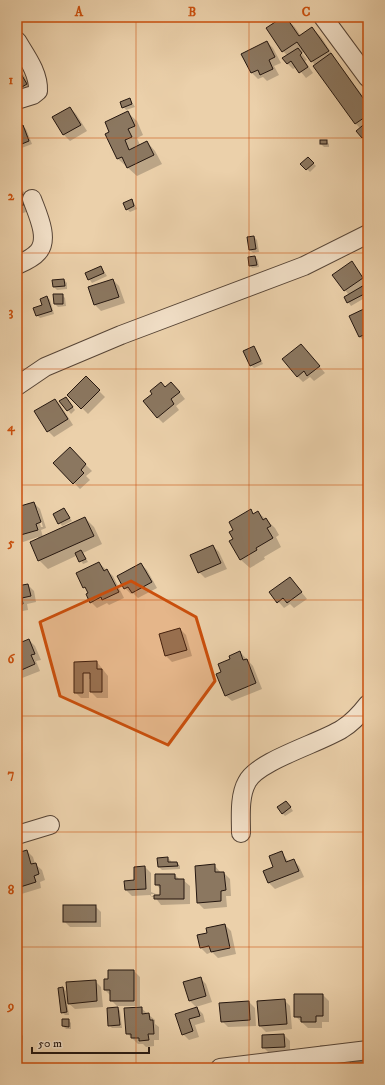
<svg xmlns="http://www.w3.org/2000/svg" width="385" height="1085" font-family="'IM FELL DW Pica',serif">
  <rect width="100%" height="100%" fill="#ebd0aa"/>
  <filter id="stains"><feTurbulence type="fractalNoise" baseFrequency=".005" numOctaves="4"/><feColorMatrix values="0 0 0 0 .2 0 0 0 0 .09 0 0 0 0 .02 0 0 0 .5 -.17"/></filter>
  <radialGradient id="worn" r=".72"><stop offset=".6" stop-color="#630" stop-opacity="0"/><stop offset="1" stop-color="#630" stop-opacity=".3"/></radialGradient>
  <g fill="#0003" fill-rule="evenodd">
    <path d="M 284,17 L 294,26 L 301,36 L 312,28 L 321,37 L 336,60 L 368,103 L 368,138 L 365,140 L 362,137 L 360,128 L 356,124 L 305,51 L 302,53 L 307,60 L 305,61 L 313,73 L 306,78 L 297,67 L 293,69 L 287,63 L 288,56 L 283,51 Z"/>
    <path d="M 267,42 L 273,48 L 281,63 L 274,66 L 279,75 L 267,81 L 263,77 L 258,79 L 252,73 L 243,54 Z"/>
    <path d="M 17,68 L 22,72 L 33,91 L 17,95 Z"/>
    <path d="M 130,99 L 135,107 L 126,110 L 121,103 Z"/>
    <path d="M 70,108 L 76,114 L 87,131 L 70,141 L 64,135 L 54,118 Z"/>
    <path d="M 128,113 L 137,121 L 143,135 L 137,138 L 140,145 L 147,142 L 155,151 L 162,164 L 137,176 L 118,159 L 107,135 Z"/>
    <path d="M 23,127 L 26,129 L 32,144 L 19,149 L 17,147 L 17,129 Z"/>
    <path d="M 326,141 L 329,144 L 329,147 L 324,147 L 321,144 Z"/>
    <path d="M 308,158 L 316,166 L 310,172 L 302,164 Z"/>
    <path d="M 17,187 L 19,187 L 25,193 L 32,210 L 17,215 Z"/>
    <path d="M 132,201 L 134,203 L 137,209 L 130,212 L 127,209 Z"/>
    <path d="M 254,237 L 257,240 L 259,252 L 253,253 L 250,250 Z"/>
    <path d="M 255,257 L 258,260 L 259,267 L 252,268 L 250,265 Z"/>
    <path d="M 351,263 L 357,269 L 368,284 L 367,286 L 368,287 L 368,296 L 351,306 L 345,297 L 349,295 L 333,275 Z"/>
    <path d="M 101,267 L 107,276 L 92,283 L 86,274 Z"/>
    <path d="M 64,280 L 67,283 L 67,289 L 57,290 L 54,287 L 53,281 Z"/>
    <path d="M 113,280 L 119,286 L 125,303 L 101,311 L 95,305 L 89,288 Z"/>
    <path d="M 62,295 L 65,298 L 66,306 L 58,307 L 55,304 Z"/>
    <path d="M 47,297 L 50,300 L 54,314 L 40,318 L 37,315 Z"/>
    <path d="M 368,308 L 368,342 L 366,343 L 360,337 L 350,317 Z"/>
    <path d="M 301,345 L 325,373 L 314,381 L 310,377 L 303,382 L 297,376 Z"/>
    <path d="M 253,347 L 256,350 L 263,364 L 254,368 L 251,365 Z"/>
    <path d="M 86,378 L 105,397 L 88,414 L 69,395 Z"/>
    <path d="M 165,388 L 177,389 L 185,399 L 176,406 L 179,410 L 163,423 L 157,417 Z"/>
    <path d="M 55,400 L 61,406 L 73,425 L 54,437 L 48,431 Z"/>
    <path d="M 61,401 L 68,401 L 75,410 L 71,414 Z"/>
    <path d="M 17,445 L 20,449 L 17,452 Z"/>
    <path d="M 76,455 L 92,471 L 86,476 L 90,480 L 80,489 L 55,463 Z"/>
    <path d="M 34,503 L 40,509 L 46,528 L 41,530 L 43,537 L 85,518 L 94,527 L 102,544 L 83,553 L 88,562 L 83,564 L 78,555 L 48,569 L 39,560 L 38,537 L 23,542 L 17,537 L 17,508 ZM 35,508 L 37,508 L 43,527 L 41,527 Z"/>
    <path d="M 64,509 L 72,521 L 62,526 L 55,515 Z"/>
    <path d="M 251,511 L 254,514 L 258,512 L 275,528 L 279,535 L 276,537 L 281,547 L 264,557 L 265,559 L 250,568 L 241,560 L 230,542 L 235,539 Z"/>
    <path d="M 213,546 L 219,552 L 227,569 L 205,578 L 199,572 Z"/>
    <path d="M 99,563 L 113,576 L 124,598 L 109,605 L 107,603 L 97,608 L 91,602 L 89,592 L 84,587 Z"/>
    <path d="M 141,564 L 147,570 L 157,588 L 138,598 L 133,593 L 131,594 L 125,588 Z"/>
    <path d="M 290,578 L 307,599 L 294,608 L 290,604 L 284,608 L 270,592 Z"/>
    <path d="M 28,585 L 34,591 L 36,602 L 27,604 L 28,610 L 17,612 L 17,587 Z"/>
    <path d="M 180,629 L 186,635 L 192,656 L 172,662 L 166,656 Z"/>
    <path d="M 29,640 L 35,646 L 41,660 L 36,661 L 40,671 L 17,680 L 17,645 Z"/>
    <path d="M 240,652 L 253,666 L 262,689 L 232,701 L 225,695 L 223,673 L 231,660 Z"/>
    <path d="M 97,662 L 108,676 L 108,698 L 97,698 L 91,692 L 91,679 L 89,679 L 89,698 L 81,698 L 75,692 L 75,663 Z"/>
    <path d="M 289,805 L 293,811 L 285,816 L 282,813 Z"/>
    <path d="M 27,851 L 33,857 L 35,864 L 42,870 L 45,880 L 40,882 L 41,888 L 18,895 L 17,854 Z"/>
    <path d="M 281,852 L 289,862 L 293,860 L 299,866 L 304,877 L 275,889 L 269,883 L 265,872 L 275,868 Z"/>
    <path d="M 168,858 L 171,861 L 171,863 L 177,863 L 180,866 L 180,869 L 162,870 L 159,867 Z"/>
    <path d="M 215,866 L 221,873 L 224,873 L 230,879 L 231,896 L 226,896 L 227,907 L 204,909 L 198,903 Z"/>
    <path d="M 145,867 L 151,873 L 151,892 L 156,894 L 151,894 L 151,896 L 161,896 L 161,890 L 156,884 L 175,875 L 180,880 L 183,880 L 190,886 L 190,904 L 161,905 L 155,897 L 152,897 L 150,895 L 132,896 L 126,890 L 135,881 Z"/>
    <path d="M 95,906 L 101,912 L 101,927 L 70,927 L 64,921 Z"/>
    <path d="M 225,925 L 231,931 L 236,954 L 218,958 L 212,952 L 207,954 L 201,948 L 208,934 Z"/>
    <path d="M 109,971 L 134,971 L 140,977 L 140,1006 L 117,1006 L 111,1000 L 111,996 L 105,990 L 109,980 Z"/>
    <path d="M 200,978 L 206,984 L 212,1002 L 196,1007 L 190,1001 L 185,983 Z"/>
    <path d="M 95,981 L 101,987 L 103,1007 L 75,1009 L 67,1002 L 69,1015 L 65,1015 L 62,1012 L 63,988 L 66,991 L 67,996 L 68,996 Z"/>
    <path d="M 323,995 L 329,1001 L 329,1022 L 322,1022 L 322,1028 L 308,1028 L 295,1016 Z"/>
    <path d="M 284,1000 L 290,1006 L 292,1029 L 266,1032 L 260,1026 Z"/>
    <path d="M 249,1002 L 255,1008 L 256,1026 L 228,1027 L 222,1021 Z"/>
    <path d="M 118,1008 L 120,1011 L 122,1028 L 112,1028 L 109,1025 Z"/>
    <path d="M 141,1008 L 155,1020 L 155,1024 L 159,1027 L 159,1040 L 154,1040 L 154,1046 L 146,1047 L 143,1044 L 138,1044 L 127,1033 Z"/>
    <path d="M 197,1008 L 203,1014 L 205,1022 L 195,1025 L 199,1037 L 189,1040 L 183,1034 L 177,1015 Z"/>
    <path d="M 68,1020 L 71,1023 L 71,1029 L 66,1029 L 63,1026 Z"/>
    <path d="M 17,1030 L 23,1036 L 21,1059 L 17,1059 Z"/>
    <path d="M 284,1035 L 290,1041 L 290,1052 L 269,1053 L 263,1047 Z"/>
    <path d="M 320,1045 L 327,1045 L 330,1047 L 320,1053 Z"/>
    <path d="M 363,1057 L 368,1062 L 368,1068 L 346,1068 L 352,1065 Z"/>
  </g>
  <g fill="#8b7760" stroke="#24160f">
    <path d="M 283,17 L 286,17 L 299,36 L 312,27 L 329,51 L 311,62 L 297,42 L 282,52 L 266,28 Z"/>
    <path d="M 267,41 L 275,57 L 269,60 L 273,69 L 260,75 L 258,70 L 251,73 L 241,54 Z"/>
    <path d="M 298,48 L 302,53 L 300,55 L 308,67 L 299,73 L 291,61 L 287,64 L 282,58 Z"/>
    <path d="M 331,53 L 368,105 L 368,115 L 355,124 L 313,66 Z"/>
    <path d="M 17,67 L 27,84 L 17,90 Z"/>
    <path d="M 130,98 L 132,104 L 122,108 L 120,102 Z"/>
    <path d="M 70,107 L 81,125 L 63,135 L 52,117 Z"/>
    <path d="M 128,111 L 135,126 L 128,129 L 132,137 L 125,140 L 129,150 L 147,141 L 154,155 L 127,168 L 122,157 L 117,159 L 105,134 L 109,132 L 105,122 Z"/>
    <path d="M 368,121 L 368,133 L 362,138 L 356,131 Z"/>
    <path d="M 23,125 L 29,141 L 17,146 L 17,128 Z"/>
    <rect x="320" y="140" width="7" height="4"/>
    <path d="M 308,157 L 314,163 L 306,170 L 300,164 Z"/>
    <path d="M 19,185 L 26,204 L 17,207 L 17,186 Z"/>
    <path d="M 132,199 L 134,206 L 126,210 L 123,203 Z"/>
    <path d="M 254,236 L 256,249 L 249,250 L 247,237 Z"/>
    <path d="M 255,256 L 257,265 L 249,266 L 248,257 Z"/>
    <path d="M 352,261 L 363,278 L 344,291 L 332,275 Z"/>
    <path d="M 101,266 L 104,273 L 88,280 L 85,273 Z"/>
    <path d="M 64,279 L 65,286 L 53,287 L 52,280 Z"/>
    <path d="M 113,279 L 119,297 L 94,305 L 88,287 Z"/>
    <path d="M 366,284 L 368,287 L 368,292 L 347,303 L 344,297 Z"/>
    <path d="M 53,294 L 63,294 L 63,304 L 54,304 Z"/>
    <path d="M 47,296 L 52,311 L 36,316 L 33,308 L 42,305 L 40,299 Z"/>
    <path d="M 368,307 L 368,333 L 359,337 L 349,316 Z"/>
    <path d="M 301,344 L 320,366 L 307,376 L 304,371 L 297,377 L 282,359 Z"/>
    <path d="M 254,346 L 261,361 L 250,366 L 243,351 Z"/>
    <path d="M 86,376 L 100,390 L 81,409 L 67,395 Z"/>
    <path d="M 161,382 L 165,387 L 171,382 L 180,392 L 171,399 L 174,404 L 157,418 L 143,401 L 152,394 L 150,391 Z"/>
    <path d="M 66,397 L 73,407 L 67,411 L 59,401 Z"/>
    <path d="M 55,399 L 68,419 L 47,432 L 34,411 Z"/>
    <path d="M 70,447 L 86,464 L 81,470 L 84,473 L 73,484 L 53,463 Z"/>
    <path d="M 34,502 L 41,522 L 36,524 L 38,530 L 17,536 L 17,507 Z"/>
    <path d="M 64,508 L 70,518 L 58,524 L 53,514 Z"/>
    <path d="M 251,509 L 253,514 L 258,511 L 263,520 L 266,518 L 271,526 L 267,528 L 273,538 L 256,548 L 257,550 L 240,560 L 229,541 L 233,539 L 229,532 L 233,530 L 229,522 Z"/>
    <path d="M 85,517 L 94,536 L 38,561 L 30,542 Z"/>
    <path d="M 213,545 L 221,563 L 198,573 L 190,555 Z"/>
    <path d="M 81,550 L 86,559 L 79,562 L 75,553 Z"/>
    <path d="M 99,562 L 104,571 L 107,569 L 119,592 L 102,600 L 101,597 L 90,603 L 86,594 L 88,593 L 85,587 L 83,588 L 76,573 Z"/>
    <path d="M 141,563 L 152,582 L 132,593 L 128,587 L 124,589 L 117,576 Z"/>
    <path d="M 290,577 L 302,592 L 287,603 L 283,598 L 277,603 L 269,592 Z"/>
    <path d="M 28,584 L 31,596 L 22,598 L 23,604 L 17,605 L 17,586 Z"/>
    <path d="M 180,628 L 187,650 L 165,656 L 159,634 Z"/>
    <path d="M 29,639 L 35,654 L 31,655 L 35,664 L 17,672 L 17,644 Z"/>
    <path d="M 240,651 L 243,660 L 247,659 L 256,683 L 225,696 L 216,674 L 221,672 L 218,664 L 230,659 L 229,656 Z"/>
    <path d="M 97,661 L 97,669 L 102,669 L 102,692 L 90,692 L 90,673 L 83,673 L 83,693 L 74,693 L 74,662 Z"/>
    <path d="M 286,801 L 291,807 L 282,814 L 277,807 Z"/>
    <path d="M 27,850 L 31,864 L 36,863 L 39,874 L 34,876 L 36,882 L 17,888 L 17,853 Z"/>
    <path d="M 282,851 L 286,862 L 294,859 L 299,871 L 268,883 L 263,871 L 273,867 L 269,856 Z"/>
    <path d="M 168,857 L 168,862 L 177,862 L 178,866 L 158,867 L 157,858 Z"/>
    <path d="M 215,864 L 215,872 L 224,872 L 226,890 L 221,891 L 221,901 L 197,903 L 195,866 Z"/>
    <path d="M 145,866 L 146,889 L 125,890 L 124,881 L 134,880 L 134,867 Z"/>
    <path d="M 155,874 L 175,874 L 175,879 L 184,879 L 184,899 L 154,899 L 154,895 L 160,895 L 160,885 L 155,885 Z"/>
    <rect x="63" y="905" width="33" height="17"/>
    <path d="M 225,924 L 230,948 L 211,952 L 209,946 L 200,948 L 197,935 L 207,933 L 206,928 Z"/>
    <path d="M 366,924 L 368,924 L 368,965 L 364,965 Z"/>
    <path d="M 108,970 L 134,970 L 134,1001 L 110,1001 L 110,990 L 104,990 L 104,979 L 108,979 Z"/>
    <path d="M 201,977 L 206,996 L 189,1001 L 183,982 Z"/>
    <path d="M 96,980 L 97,1001 L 68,1004 L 66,982 Z"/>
    <path d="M 63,987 L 67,1012 L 61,1013 L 58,988 Z"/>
    <path d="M 294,994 L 323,994 L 323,1016 L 316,1016 L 316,1022 L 301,1022 L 301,1017 L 294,1017 Z"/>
    <path d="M 285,999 L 287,1024 L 259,1026 L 257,1001 Z"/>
    <path d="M 249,1001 L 250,1020 L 221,1022 L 219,1003 Z"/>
    <path d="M 118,1007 L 120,1025 L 108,1026 L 107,1008 Z"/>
    <path d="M 142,1007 L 142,1014 L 149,1013 L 150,1020 L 153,1020 L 154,1034 L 148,1034 L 149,1040 L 139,1041 L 139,1038 L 131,1038 L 131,1034 L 126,1034 L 124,1008 Z"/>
    <path d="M 197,1007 L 200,1016 L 189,1019 L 193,1031 L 182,1035 L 175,1014 Z"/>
    <path d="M 62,1019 L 69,1019 L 69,1027 L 62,1026 Z"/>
    <path d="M 284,1034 L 285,1047 L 262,1048 L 262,1035 Z"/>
    <path d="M 363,1056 L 368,1068 L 344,1068 L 351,1065 L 350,1062 Z"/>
  </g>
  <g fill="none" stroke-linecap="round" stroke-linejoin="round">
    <defs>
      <g id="minor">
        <path d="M 323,17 L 368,78"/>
        <path d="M 17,41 C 26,56 39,73 38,91 L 33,95 L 17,100"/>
        <path d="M 17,265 C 24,262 33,258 38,252 C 50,239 37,213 32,199"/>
        <path d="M 17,386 L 45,367 L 121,335 L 304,266 L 368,234"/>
        <path d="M 241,833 C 241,817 239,796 247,782 C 257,761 320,743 342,729 C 352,723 361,713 368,704"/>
        <path d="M 17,835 L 50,825"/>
        <path d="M 220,1068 L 368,1050"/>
      </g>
    </defs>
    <use href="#minor" stroke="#564436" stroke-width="20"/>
    <use href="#minor" stroke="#f2e0c8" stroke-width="18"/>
  </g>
  <path fill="#cb4f0c" fill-opacity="0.2" stroke="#cb4f0c" stroke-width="3" stroke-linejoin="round" d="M 131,581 L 196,617 L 215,681 L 168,745 L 60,696 L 40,622 Z"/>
  <path fill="none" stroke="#cb4f0c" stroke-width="1" stroke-opacity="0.55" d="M 136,17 L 136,1068M 249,17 L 249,1068M 17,138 L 368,138M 17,253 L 368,253M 17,369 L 368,369M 17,485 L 368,485M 17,600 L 368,600M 17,716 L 368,716M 17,832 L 368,832M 17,947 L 368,947"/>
  <rect width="385" height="1085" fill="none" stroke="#ebd0aa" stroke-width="44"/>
  <path d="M32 1047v6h117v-6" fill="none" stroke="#24160f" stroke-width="2"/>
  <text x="38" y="1047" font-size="12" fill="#24160f" stroke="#f2e0c8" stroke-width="3" paint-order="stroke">50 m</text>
  <rect x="22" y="22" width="341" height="1041" fill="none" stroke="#cb4f0c" stroke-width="1.5"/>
  <g font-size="13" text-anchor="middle" font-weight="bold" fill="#cb4f0c">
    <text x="79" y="16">A</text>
    <text x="192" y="16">B</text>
    <text x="306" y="16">C</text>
    <text x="11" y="84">1</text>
    <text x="11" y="200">2</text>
    <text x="11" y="316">3</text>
    <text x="11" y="431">4</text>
    <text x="11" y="547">5</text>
    <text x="11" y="663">6</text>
    <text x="11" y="778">7</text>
    <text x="11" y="894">8</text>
    <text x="11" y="1010">9</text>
  </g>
  <rect width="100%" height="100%" filter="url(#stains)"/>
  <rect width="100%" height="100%" fill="url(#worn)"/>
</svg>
